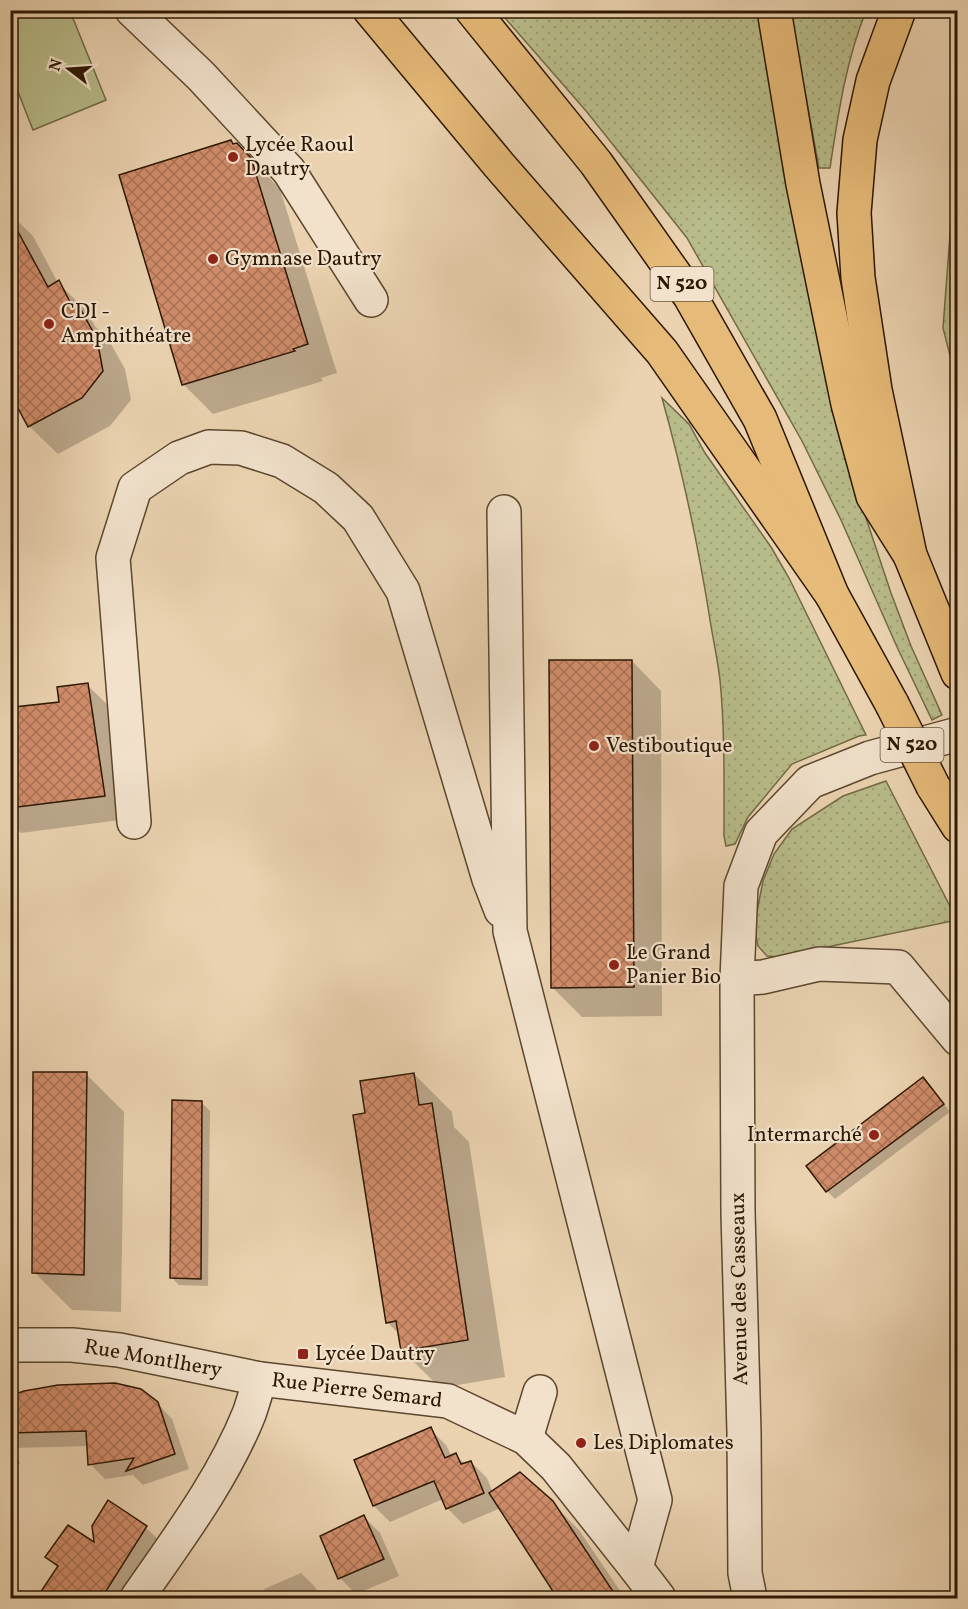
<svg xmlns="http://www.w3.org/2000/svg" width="968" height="1609" font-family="Vollkorn,serif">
  <defs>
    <pattern id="grass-dots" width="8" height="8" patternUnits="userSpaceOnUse" patternTransform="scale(1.5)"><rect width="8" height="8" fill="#b8bc8a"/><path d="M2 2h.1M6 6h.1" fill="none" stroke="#9ea175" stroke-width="1.8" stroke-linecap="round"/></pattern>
    <pattern id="building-cross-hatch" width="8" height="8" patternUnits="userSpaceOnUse" patternTransform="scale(1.5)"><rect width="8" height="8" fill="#d18d6b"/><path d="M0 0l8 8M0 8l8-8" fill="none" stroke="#aa7256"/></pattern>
  </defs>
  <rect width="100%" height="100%" fill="#ebd3b1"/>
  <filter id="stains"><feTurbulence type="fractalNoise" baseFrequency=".00333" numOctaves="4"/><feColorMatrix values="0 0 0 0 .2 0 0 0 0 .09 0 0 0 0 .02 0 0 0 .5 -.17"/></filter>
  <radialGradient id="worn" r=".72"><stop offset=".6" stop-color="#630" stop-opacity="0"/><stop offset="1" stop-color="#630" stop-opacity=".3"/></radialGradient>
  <g fill="url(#grass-dots)" stroke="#726a46" stroke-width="1.5">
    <path d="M 499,11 L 762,11 L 840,440 L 891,593 L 911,646 L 942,715 L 932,720 L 897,647 L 841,520 L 802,441 L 687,238 L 587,112 Z"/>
    <path d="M 790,11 L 866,11 C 846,60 838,115 830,168 L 819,168 Z"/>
    <path d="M 957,142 L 957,383 L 943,328 Z"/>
    <path d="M 662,398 L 689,424 L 705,453 L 771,547 L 789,578 L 866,735 L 859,736 L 792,764 L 748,817 L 735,844 L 726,846 L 724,836 C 724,784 725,732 720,680 C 718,662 714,644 711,626 C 699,549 683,473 662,398 Z"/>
    <path d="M 886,781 L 957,920 L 779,957 L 767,956 L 758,946 L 754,927 L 763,881 L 774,854 L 792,829 L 843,796 Z"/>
  </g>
  <path fill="#b8bc8a" stroke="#726a46" stroke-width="1.5" d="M 11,10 L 70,11 L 106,100 L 33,130 L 11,74 Z"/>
  <g fill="#0003">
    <path d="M 237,144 L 280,189 L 337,373 L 321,378 L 323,381 L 213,414 L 184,385 L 121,176 Z"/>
    <path d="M 10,214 L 33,236 L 58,283 L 87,311 L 95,326 L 108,339 L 125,369 L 131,400 L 110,426 L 58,454 L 29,426 L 10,391 Z"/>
    <path d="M 632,661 L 661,691 L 662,1016 L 582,1017 L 552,987 Z"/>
    <path d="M 87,685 L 111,708 L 128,819 L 21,833 L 13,825 L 10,826 L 10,728 L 18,727 L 61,703 Z"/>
    <path d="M 86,1074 L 124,1112 L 121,1312 L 72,1310 L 34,1272 Z"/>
    <path d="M 414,1074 L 452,1112 L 454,1127 L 469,1142 L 505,1377 L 440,1388 L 402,1350 L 400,1335 L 387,1322 L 367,1114 Z"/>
    <path d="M 923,1079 L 931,1086 L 950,1112 L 835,1199 L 827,1191 Z"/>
    <path d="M 202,1103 L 210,1111 L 208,1286 L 179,1285 L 171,1277 Z"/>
    <path d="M 10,1398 L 157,1403 L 172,1419 L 189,1469 L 143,1485 L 133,1475 L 105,1479 L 90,1464 L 88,1446 L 14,1448 L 20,1464 L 10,1468 Z"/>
    <path d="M 430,1429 L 446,1445 L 452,1457 L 455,1455 L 465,1464 L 471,1462 L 487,1478 L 493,1493 L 552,1503 L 579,1530 L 625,1598 L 560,1598 L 501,1508 L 463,1524 L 447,1508 L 443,1499 L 390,1522 L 374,1506 Z"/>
    <path d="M 108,1502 L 146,1528 L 160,1541 L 123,1598 L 45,1598 L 58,1568 L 47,1557 L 95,1545 Z"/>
    <path d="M 364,1517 L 380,1533 L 399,1576 L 356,1594 L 340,1578 Z"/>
    <path d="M 301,1573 L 315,1587 L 320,1598 L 268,1598 L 264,1589 Z"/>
    <path d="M 958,1591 L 958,1598 L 945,1598 Z"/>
  </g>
  <g fill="url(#building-cross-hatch)" stroke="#2d1803" stroke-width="1.5">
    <path d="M 231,140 L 233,144 L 237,143 L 251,158 L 308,344 L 293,349 L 295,351 L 182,385 L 119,175 Z"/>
    <path d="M 10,217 L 48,287 L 59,280 L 73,308 L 80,308 L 97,339 L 103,371 L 82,398 L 28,427 L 10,393 Z"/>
    <path d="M 549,660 L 632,660 L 634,987 L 551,988 Z"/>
    <path d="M 88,683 L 105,796 L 10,808 L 10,727 L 16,726 L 14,707 L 59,702 L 57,687 Z"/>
    <path d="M 33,1072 L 87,1072 L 84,1275 L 32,1273 Z"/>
    <path d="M 414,1073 L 419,1105 L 432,1103 L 468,1340 L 401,1351 L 396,1321 L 386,1323 L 353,1115 L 365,1113 L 360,1081 Z"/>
    <path d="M 923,1077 L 944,1104 L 826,1192 L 806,1166 Z"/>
    <path d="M 172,1100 L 202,1101 L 201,1279 L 170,1278 Z"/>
    <path d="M 115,1383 L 141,1389 L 158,1402 L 175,1454 L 126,1471 L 134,1458 L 88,1465 L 86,1431 L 10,1433 L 10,1396 L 24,1391 L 58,1385 Z"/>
    <path d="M 431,1427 L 445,1458 L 456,1453 L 461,1464 L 471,1461 L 484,1493 L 446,1509 L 434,1481 L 373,1506 L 354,1460 Z"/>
    <path d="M 520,1472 L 553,1501 L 618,1599 L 558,1599 L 489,1493 Z"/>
    <path d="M 108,1500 L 147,1526 L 101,1599 L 36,1599 L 58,1566 L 45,1557 L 68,1525 L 94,1542 L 92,1526 Z"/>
    <path d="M 364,1515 L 384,1559 L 338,1579 L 320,1536 Z"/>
  </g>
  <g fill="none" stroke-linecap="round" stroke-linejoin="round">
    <defs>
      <g id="minor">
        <path d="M 132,10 L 201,76 L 289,171 L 371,300"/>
        <path d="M 504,512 L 510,931 L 655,1500 L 636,1568"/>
        <path d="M 134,822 L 113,558 L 135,488 L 179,458 L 209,447 L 241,448 L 282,461 L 326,488 L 358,518 L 403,591 L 489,879 L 501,910"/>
        <path d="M 737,979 L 763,977 L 819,964 L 898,967 L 958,1039"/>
        <path d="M 10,1345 L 72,1345 L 119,1350 L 260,1379 L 448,1401 L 526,1438 L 556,1467 L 636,1568 L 659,1598"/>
        <path d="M 526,1438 L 540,1392"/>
        <path d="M 137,1598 C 177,1540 222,1481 249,1414 C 253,1403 256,1391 260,1379"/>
        <path d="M 750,1598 L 745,1573 L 744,1432 L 738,1213 L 737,979 L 741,886 L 761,833 L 810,782 L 870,758 L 958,734"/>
      </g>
      <g id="major">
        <path d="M 472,10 L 596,163 L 690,296 L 760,419 L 832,595 L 892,704"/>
        <path d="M 899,10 L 873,81 L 860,140 L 854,213 L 858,278 L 875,390 L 910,555 L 958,673"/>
        <path d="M 933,786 L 958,826"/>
      </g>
      <g id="highway">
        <path d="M 370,10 L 499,165 L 662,352 L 832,595"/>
        <path d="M 774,10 L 803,184 L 848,404 L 873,496 L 910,555"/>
      </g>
    </defs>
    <use href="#minor" stroke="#5c472e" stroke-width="36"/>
    <use href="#major" stroke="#2d1803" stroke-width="36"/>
    <use href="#highway" stroke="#2d1803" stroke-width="36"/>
    <use href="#minor" stroke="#f2e2cc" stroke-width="33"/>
    <use href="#major" stroke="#e6ba78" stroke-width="33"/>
    <use href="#highway" stroke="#e6ba78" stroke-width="33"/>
    <defs>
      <path id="major-bridge" d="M 892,704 L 933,786"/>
    </defs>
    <use href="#major-bridge" stroke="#2d1803" stroke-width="36" stroke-linecap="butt"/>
    <use href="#major-bridge" stroke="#e6ba78" stroke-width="33"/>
  </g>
  <g fill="#8f2418" stroke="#f2e2cc" stroke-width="2">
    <circle cx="233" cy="157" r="6"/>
    <circle cx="213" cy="259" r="6"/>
    <circle cx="49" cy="324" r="6"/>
    <circle cx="594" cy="746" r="6"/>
    <circle cx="614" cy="965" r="6"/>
    <circle cx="874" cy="1135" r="6"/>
    <rect x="297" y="1348" width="12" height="12" rx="3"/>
    <circle cx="581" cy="1443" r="6"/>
  </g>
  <g text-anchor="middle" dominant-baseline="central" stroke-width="4.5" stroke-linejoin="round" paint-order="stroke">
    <g fill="#f2e2cc" stroke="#68553f" stroke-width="1.5">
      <rect x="650.5" y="267" width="63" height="34" rx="4.5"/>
      <rect x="880.5" y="728" width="63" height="34" rx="4.5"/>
    </g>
    <g font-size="20" font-weight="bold" fill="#2d1803">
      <text x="682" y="284">N 520</text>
      <text x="912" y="745">N 520</text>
    </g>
    <g font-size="21" fill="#2d1803" stroke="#f2e2cc" text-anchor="start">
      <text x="245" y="145">Lycée Raoul<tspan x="245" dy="24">Dautry</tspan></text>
      <text x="225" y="259">Gymnase Dautry</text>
      <text x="61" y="312">CDI -<tspan x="61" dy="24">Amphithéatre</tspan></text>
      <text x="606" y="746">Vestiboutique</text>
      <text x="626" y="953">Le Grand<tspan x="626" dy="24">Panier Bio</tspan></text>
      <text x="862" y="1135" text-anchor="end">Intermarché</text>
      <text x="315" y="1354">Lycée Dautry</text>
      <text x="593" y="1443">Les Diplomates</text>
    </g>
    <g font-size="21" fill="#2d1803" stroke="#f2e2cc">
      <text transform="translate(740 1289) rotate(-91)">Avenue des Casseaux</text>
      <text transform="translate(153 1359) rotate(10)">Rue Montlhery</text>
      <text transform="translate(357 1391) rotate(7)">Rue Pierre Semard</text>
    </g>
  </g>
  <rect width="968" height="1609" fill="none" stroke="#ebd3b1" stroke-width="36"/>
  <rect x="12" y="12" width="944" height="1585" fill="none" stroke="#2d1803" stroke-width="3"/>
  <rect x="18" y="18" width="932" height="1573" fill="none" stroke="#2d1803" stroke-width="1.5"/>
  <g transform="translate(69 69) rotate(287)" stroke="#f2e2cc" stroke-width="4.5" paint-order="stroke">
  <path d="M0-4.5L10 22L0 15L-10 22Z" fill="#2d1803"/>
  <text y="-9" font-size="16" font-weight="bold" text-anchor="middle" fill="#2d1803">N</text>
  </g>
  <rect width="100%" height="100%" filter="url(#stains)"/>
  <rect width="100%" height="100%" fill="url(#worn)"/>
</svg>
